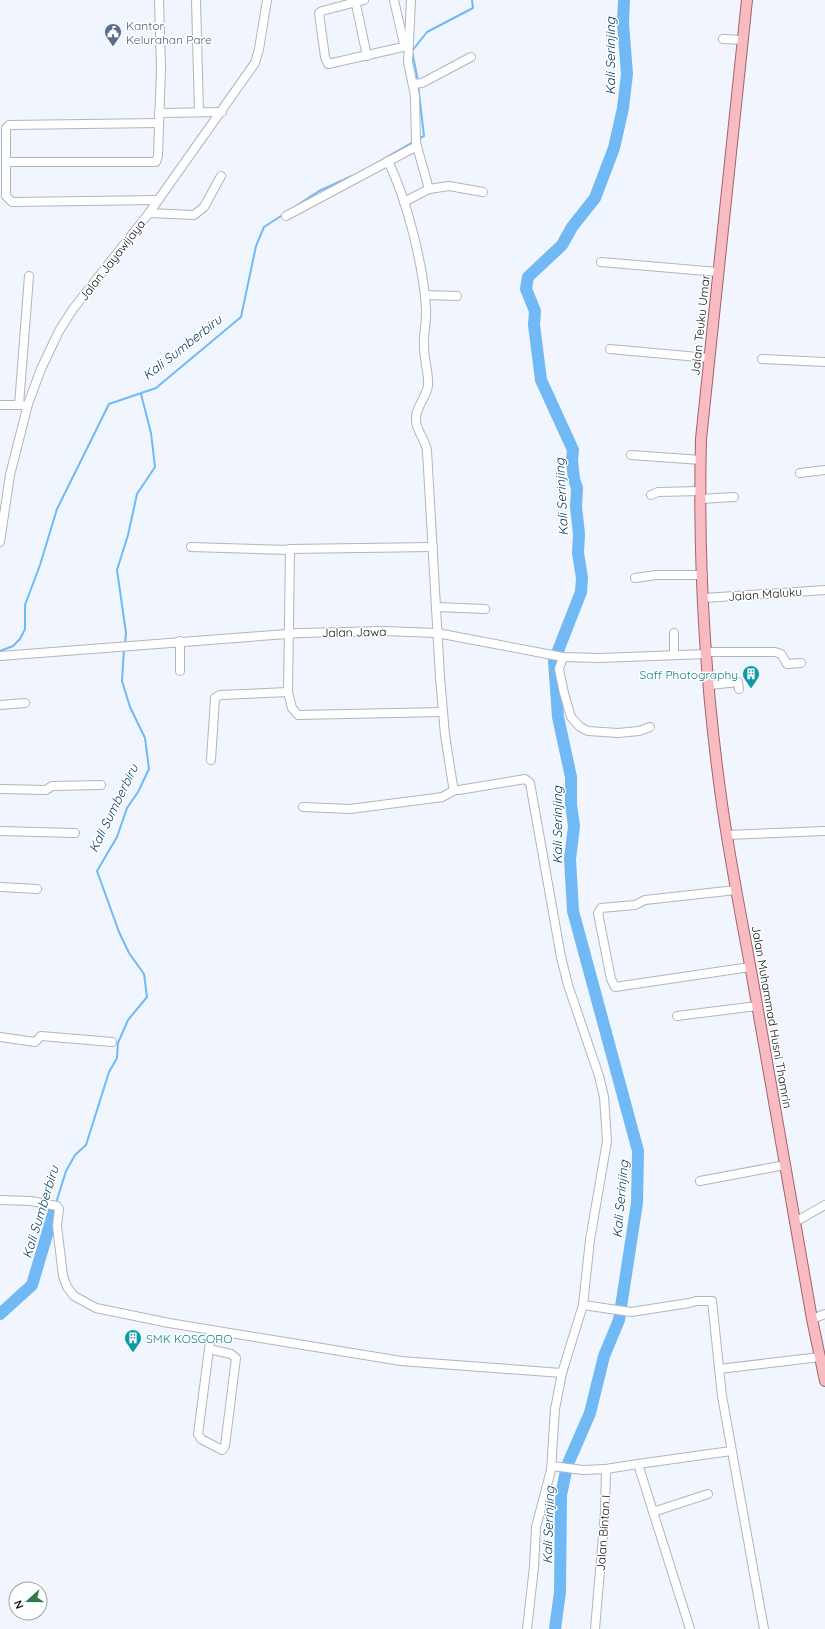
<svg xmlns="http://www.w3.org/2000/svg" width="825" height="1629" font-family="Quicksand,sans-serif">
  <rect width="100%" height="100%" fill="#f1f6fe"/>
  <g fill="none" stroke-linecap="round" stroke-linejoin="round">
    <g stroke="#71b9f5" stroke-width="2">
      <path d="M 418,81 L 412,51 L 427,32 L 473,8 L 472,0"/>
      <path d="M 418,85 L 424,136 L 418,139"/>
      <path d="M 375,164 L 413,142"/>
      <path d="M 296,206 L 319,191 L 352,176"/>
      <path d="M 125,644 L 126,633 L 117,570 L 128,535 L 137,494 L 155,467 L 151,433 L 141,394"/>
      <path d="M 0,651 L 13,646 L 20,639 L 25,629 L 25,605 L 40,565 L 57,509 L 109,404 L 156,388 L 241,317 L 256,246 L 264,227 L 284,214"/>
      <path d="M 56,1203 L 66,1171 L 75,1155 L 86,1145 L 109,1072 L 117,1058 L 118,1043 L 128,1020 L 147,997 L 144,974 L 129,953 L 119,932 L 97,871 L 117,837 L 127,808 L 138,792 L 149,769 L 145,738 L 130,707 L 122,681 L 124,649"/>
    </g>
    <g stroke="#71b9f5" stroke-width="12">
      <path d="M 0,1314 L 32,1285 L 54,1211"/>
      <path d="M 555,1629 L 560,1592 L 561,1495 L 567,1466 L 590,1413 L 604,1356 L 619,1320 L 637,1203 L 638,1151 L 573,911 L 570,859 L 574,826 L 571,804 L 571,777 L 558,717 L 554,661 L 581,592 L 582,578 L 578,553 L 579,534 L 576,507 L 577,488 L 574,479 L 572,461 L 573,450 L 541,380 L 534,325 L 535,311 L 526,289 L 528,277 L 562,245 L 572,227 L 595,198 L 614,148 L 623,108 L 627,74 L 623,23 L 624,0"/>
    </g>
    <defs>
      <g id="minor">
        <path d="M 196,0 L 199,112"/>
        <path d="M 355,0 L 367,56"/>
        <path d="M 364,0 L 322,11 L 319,13 L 325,57 L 328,64 L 403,47 L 404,44 L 394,0"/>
        <path d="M 723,39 L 743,40"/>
        <path d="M 413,84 L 422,83 L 471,57"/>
        <path d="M 159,113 L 222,112"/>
        <path d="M 388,161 C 407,200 423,264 426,308 C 427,321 423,334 424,347 C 424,360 429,373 428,386 C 426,398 415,408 416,420 C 416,431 426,440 427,451 L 440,677 L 445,735 L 453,786 L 455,790 L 459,790 L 525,779 L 530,783 L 561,957 L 568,985 L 599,1076 L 604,1097 L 607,1141 L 590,1240 L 583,1305 L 562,1373 L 555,1409 L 551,1470 L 536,1527 L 534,1567 L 527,1629"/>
        <path d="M 6,162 L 156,162 L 158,156 L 161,68 L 159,0"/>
        <path d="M 429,189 L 449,186 L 483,192"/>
        <path d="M 158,200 L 12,202 L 6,196 L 6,128 L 9,125 L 159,123"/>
        <path d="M 404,202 L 429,189 L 416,143 L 415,96 L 408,62 L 411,0"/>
        <path d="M 149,213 L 194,215 L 204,207 L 221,176"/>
        <path d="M 286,216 L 417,146"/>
        <path d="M 601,262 L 718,272"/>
        <path d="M 425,295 L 457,296"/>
        <path d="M 610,349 L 709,358"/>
        <path d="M 762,359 L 825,362"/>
        <path d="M 0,405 L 23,405"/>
        <path d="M 19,405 L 29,276"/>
        <path d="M 631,455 L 701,460"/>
        <path d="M 800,473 L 825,470"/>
        <path d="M 651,495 L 658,492 L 700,491"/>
        <path d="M 700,499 L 734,497"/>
        <path d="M 0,542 L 10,475 L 28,404 L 41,369 L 59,331 L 73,309 L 149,213 L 255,63 L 259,49 L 267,0"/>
        <path d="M 191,547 L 290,550 L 288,692 L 292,708 L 298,715 L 443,712"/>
        <path d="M 289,549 L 433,547"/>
        <path d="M 635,578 L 656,575 L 703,575"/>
        <path d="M 704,598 L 825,590"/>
        <path d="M 436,607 L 485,609"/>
        <path d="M 674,633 L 674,655"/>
        <path d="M 180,641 L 180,671"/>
        <path d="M 707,652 L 775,652 L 781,654 L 787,664 L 801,663"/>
        <path d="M 0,656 L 300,633 L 384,631 L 437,633 L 563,657 L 599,658 L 707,654"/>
        <path d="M 563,657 L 559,669 L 564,693 L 571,717 L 580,727 L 588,731 L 618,733 L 639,731 L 650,727"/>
        <path d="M 710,685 L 738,682 L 739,689"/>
        <path d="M 0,705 L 25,703"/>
        <path d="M 211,760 L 215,698 L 220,695 L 288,692"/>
        <path d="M 0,789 L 46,790 L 52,786 L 101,785"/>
        <path d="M 303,807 L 350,809 L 435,798 L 442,797 L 455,790"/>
        <path d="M 0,831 L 75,833"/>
        <path d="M 727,835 L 825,831"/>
        <path d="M 0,887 L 37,889"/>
        <path d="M 736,890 L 645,900 L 635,905 L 601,908 L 598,913 L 611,979 L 615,987 L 750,967"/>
        <path d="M 677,1016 L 757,1006"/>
        <path d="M 0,1037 L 35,1042 L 41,1036 L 112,1042"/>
        <path d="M 700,1181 L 785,1165"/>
        <path d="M 0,1200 L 31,1201 L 57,1206 L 59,1209 L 57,1226 L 63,1276 L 67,1287 L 74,1296 L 96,1308 L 169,1323 L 401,1361 L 562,1373"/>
        <path d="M 795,1222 L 825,1205"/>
        <path d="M 583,1305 L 631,1312 L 689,1303 L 696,1301 L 712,1301 L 722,1396 L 764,1629"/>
        <path d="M 812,1319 L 825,1314"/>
        <path d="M 209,1349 L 231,1354 L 236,1358 L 225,1446 L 222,1450 L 201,1439 L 198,1434 Z"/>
        <path d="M 209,1349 L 211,1330"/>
        <path d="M 719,1369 L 820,1357"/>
        <path d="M 552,1466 L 583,1470 L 606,1469"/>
        <path d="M 653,1512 L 708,1494"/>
        <path d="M 595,1629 L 605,1512 L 606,1469 L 638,1464"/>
        <path d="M 690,1629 L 638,1464 L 731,1451"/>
      </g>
      <path id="major" d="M 747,0 L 701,439 C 698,560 705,684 722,804 C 731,868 744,930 755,993 C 774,1102 793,1210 812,1319 L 825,1381"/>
    </defs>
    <use href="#minor" stroke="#b0b6bd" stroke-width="10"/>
    <use href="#major" stroke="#a5636a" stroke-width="12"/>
    <use href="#minor" stroke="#fff" stroke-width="8"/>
    <use href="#major" stroke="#f8bbc1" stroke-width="10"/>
  </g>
  <defs>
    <symbol id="civic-pin" viewBox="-11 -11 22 30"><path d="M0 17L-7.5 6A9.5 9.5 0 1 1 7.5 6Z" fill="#5c6f8a" stroke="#fff"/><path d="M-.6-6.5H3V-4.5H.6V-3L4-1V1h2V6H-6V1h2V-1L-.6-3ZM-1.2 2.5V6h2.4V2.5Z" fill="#fff"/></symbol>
    <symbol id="building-pin" viewBox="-11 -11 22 30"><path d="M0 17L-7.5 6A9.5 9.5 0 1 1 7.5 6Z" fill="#0f9aa8" stroke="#fff"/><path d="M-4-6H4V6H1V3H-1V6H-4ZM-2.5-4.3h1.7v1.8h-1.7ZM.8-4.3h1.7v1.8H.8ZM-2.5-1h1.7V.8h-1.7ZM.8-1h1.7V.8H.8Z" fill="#fff"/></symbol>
  </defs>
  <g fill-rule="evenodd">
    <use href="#civic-pin" x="103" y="22" width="20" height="27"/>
    <use href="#building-pin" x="741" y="664" width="20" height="27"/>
    <use href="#building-pin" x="123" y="1328" width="20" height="27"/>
  </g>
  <g text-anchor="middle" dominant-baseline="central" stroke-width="3" stroke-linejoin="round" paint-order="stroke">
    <g font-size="12" fill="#4e5e75" stroke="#fff" text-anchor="start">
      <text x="126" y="25">Kantor<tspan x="126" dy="14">Kelurahan Pare</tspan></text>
    </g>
    <g font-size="12" fill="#121316" stroke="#fff">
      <text transform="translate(112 260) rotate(-52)">Jalan Jayawijaya</text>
      <text transform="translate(700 325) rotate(-84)">Jalan Teuku Umar</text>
      <text transform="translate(765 594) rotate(-4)">Jalan Maluku</text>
      <text transform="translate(354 632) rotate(-1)">Jalan Jawa</text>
      <text transform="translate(772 1017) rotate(80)">Jalan Muhammad Husni Thamrin</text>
      <text transform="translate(603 1533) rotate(-86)">Jalan Bintan I</text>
    </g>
    <g font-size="12" fill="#0d838f" stroke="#fff" text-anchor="end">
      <text x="738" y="674">Saff Photography</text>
      <text x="146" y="1338" text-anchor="start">SMK KOSGORO</text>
    </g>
    <g font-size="13" font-style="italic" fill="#053e65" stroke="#fff">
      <text transform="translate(610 56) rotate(-90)">Kali Serinjing</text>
      <text transform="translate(182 347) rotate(-38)">Kali Sumberbiru</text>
      <text transform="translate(561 497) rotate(-93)">Kali Serinjing</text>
      <text transform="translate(113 808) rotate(-64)">Kali Sumberbiru</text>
      <text transform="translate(557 825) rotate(-90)">Kali Serinjing</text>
      <text transform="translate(620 1199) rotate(-85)">Kali Serinjing</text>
      <text transform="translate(40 1212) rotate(-73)">Kali Sumberbiru</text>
      <text transform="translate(548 1525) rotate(-88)">Kali Serinjing</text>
    </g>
  </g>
  <g transform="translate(28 1601) rotate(249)"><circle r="19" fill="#ffffff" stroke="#a0a1a2"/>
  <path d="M0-3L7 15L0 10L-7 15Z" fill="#307a48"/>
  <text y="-6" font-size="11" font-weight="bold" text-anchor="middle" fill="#121316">N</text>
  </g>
</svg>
